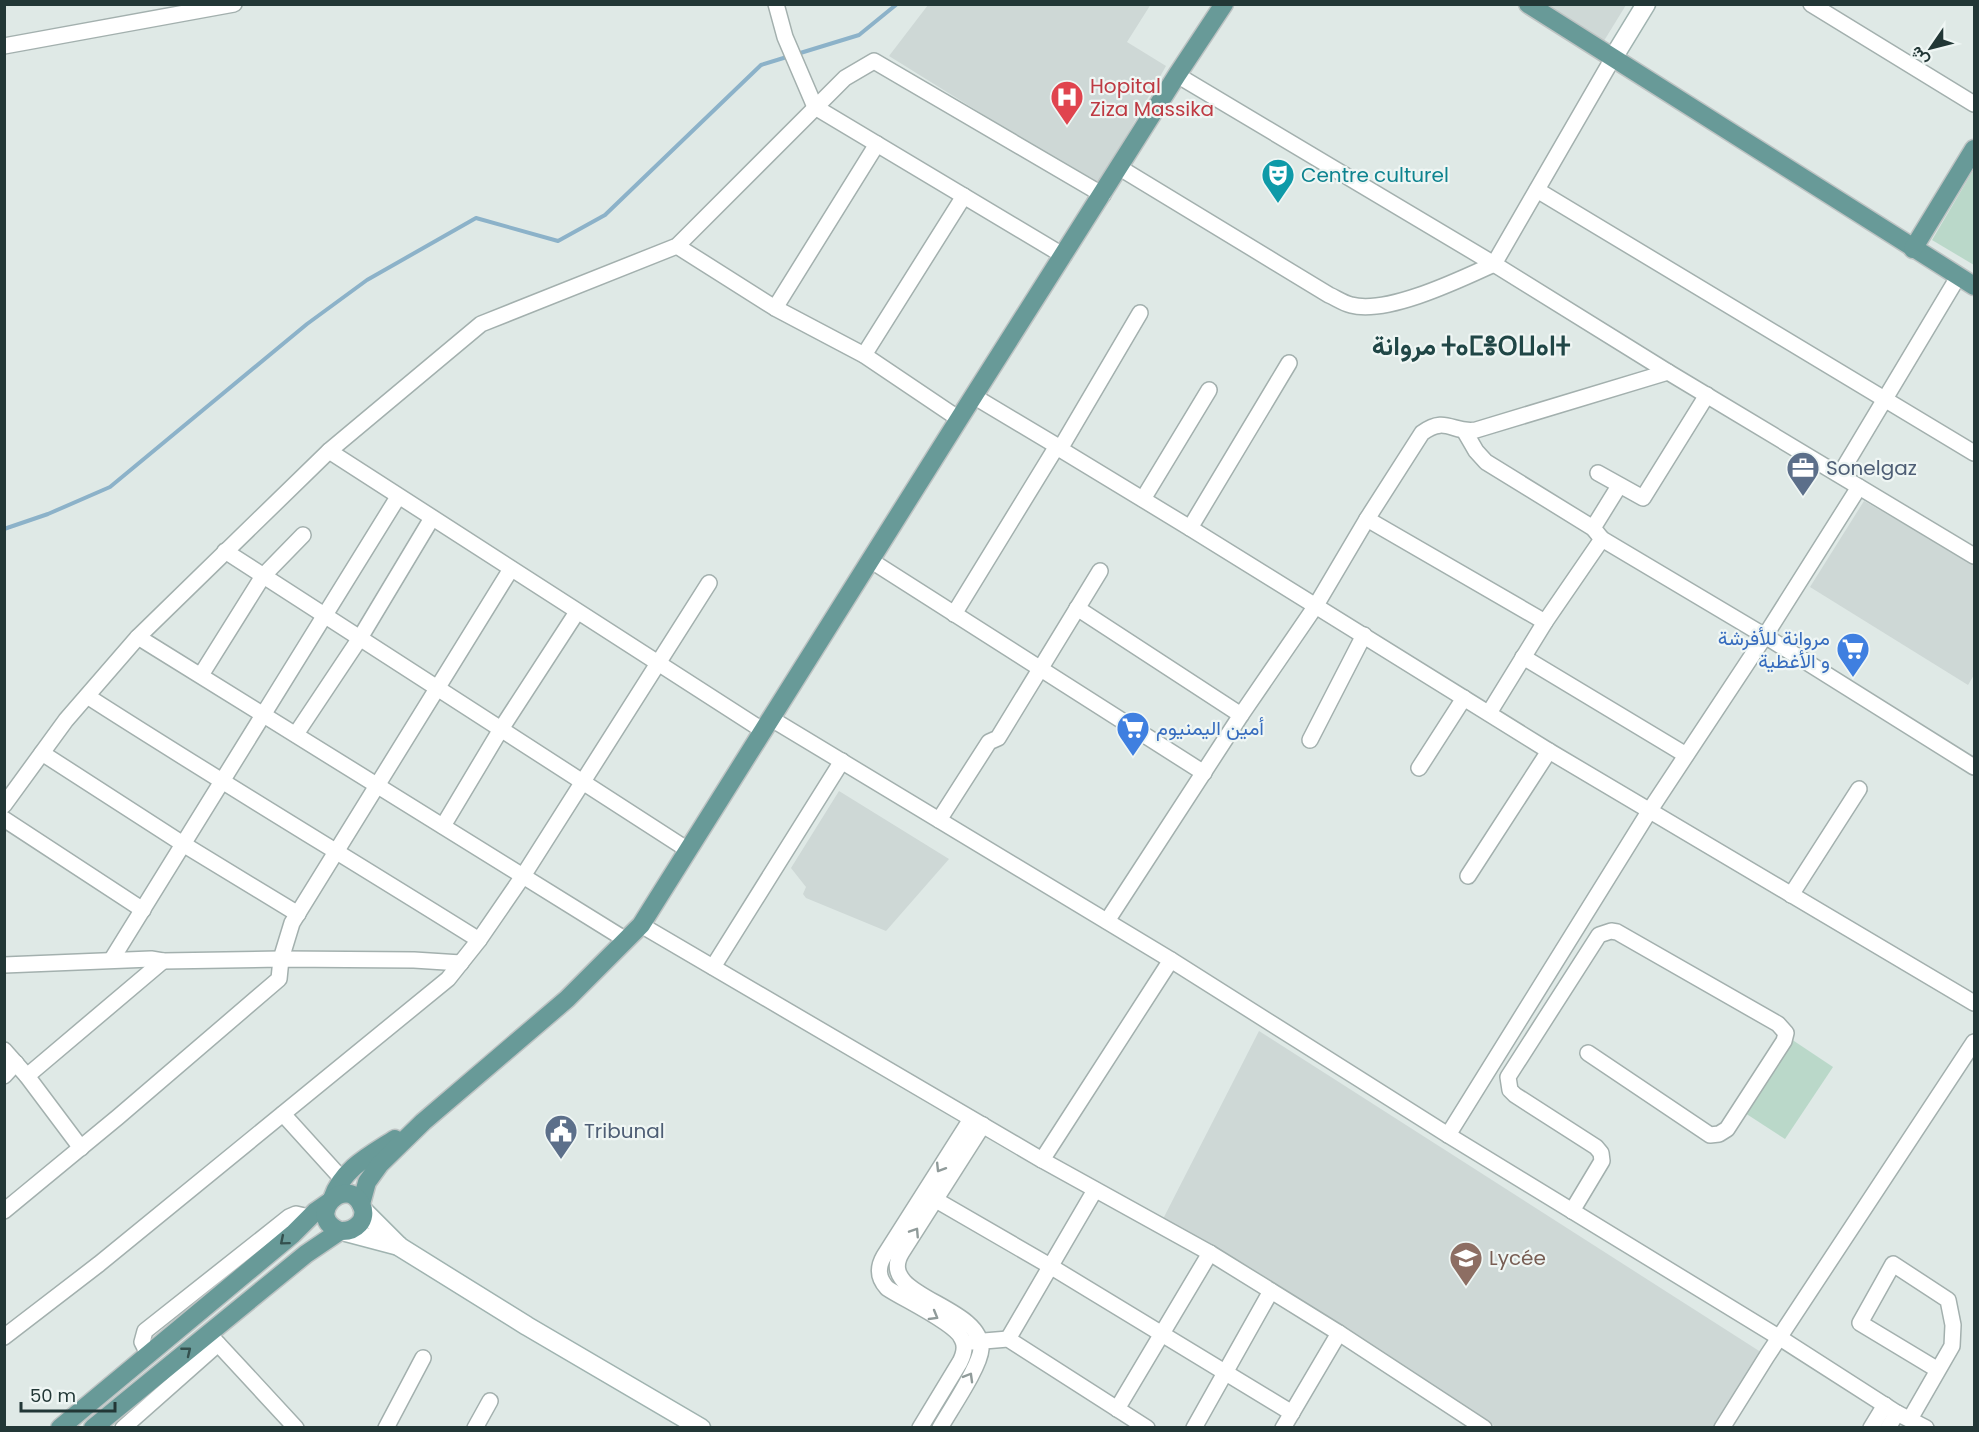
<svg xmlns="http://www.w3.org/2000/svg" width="1979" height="1432" font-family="Poppins,Vazirmatn,'Noto Sans Tifinagh',sans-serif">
  <rect width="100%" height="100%" fill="#dfe9e6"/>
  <g fill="#ced8d6">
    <path d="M 1151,4 L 1127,42 L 1166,66 L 1098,186 L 889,56 L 928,5 Z"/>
    <path d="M 1535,5 L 1626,5 L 1602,44 Z"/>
    <path d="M 1864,501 L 1974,564 L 1974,675 L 1968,685 L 1810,587 Z"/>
    <path d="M 839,791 L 949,859 L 886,931 L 806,898 L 803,894 L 806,887 L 791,868 Z"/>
    <path d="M 1259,1031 L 1767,1356 L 1722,1427 L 1496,1427 L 1163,1219 Z"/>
  </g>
  <g fill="#bad8c9">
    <path d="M 1974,169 L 1974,265 L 1932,240 Z"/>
    <path d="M 1791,1039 L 1833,1067 L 1785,1139 L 1745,1113 Z"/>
  </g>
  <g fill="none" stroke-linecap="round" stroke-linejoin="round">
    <g stroke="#8cb2c9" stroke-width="4">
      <path d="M 797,54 L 859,35 L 897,4"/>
      <path d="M 4,529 L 48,514 L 110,487 L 307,324 L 367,280 L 476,218 L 558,241 L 605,215 L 761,65 L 790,56"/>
    </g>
    <defs>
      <g id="street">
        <path d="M 776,4 L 785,37 L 815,107 L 1064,256"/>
        <path d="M 1811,4 L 1974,104"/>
        <path d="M 4,46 L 234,4"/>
        <path d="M 1177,75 L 1494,264 L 1668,372 L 1974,556"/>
        <path d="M 1120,168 L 1329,295 C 1336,298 1343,303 1351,305 C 1387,315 1461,279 1494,264 L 1613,58"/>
        <path d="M 1537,190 L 1974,453"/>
        <path d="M 677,246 L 775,308 L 864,355 L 959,419"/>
        <path d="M 775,308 L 877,144"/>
        <path d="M 864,355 L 964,196"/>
        <path d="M 975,397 L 1057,446 L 1060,449 L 1190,528 L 1549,751 L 1974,1003"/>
        <path d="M 1465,432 L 1476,451 L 1486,462 L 1593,528 L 1602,539 L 1765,636 L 1974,767"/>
        <path d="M 1060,449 L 1140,313"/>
        <path d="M 329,451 L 762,730"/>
        <path d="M 1598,473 L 1643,498 L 1707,395"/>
        <path d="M 1840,474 L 1958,277"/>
        <path d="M 1143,499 L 1209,390"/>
        <path d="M 1367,519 L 1545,622"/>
        <path d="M 1190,528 L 1289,363"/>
        <path d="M 1593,528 L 1619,486"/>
        <path d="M 225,551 L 688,850"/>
        <path d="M 870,560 L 1204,773"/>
        <path d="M 1077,608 L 1241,715"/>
        <path d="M 954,614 L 1057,446"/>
        <path d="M 138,637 L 626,940"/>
        <path d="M 1523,657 L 1686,755"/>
        <path d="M 201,675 L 263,576 L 303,535"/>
        <path d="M 87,696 C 216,779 348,858 479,940"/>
        <path d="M 1489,713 L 1545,622 L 1602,539"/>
        <path d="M 770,718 L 1171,960 L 1448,1135 L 1780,1338 L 1897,1413 L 1926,1428"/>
        <path d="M 296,734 L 360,638 L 432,518"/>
        <path d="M 1310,740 L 1364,635"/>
        <path d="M 42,753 L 183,844 L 298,914"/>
        <path d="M 1419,768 L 1464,698"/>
        <path d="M 4,805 L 66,720 L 138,637 L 329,451 L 481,324 L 677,246 L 845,78 L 874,61 L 1103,195"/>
        <path d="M 4,819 L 143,910"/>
        <path d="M 939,820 L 989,742 L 998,738 L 1100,571"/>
        <path d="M 443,826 L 501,729 L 577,612"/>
        <path d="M 1468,876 L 1549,751"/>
        <path d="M 1791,895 L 1859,789"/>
        <path d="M 1107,921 L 1241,715 L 1315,607 L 1367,519 L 1422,433 C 1446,415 1453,434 1476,430 L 1668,372"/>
        <path d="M 641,925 L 1042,1160 L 1210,1253 L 1339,1333 L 1484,1428"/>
        <path d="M 112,959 L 398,497"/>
        <path d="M 4,965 L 151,959 L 163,961 L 281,959 L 414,960 L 461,963"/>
        <path d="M 713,967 L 842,761"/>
        <path d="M 4,1050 L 27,1076 L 81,1148"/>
        <path d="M 4,1076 L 16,1063"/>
        <path d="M 27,1076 L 163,961"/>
        <path d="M 283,1114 L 342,1179"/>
        <path d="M 1448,1135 L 1650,810 L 1765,636 L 1859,487"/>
        <path d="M 1042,1160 L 1171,960"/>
        <path d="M 936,1200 L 1050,1266 L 1292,1413"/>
        <path d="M 4,1211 L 118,1117 L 279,979 L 281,959 L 292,923 L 511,569"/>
        <path d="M 1572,1211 L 1602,1161 L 1601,1153 L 1596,1147 L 1515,1095 L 1510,1090 L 1508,1077 L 1599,935 L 1611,931 L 1617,932 L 1778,1024 L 1786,1033 L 1784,1041 L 1727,1129 L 1719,1134 L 1710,1135 L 1588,1053"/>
        <path d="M 208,1333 L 296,1428"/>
        <path d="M 4,1337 L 99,1264 L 448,979 L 479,940 L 523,876 L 709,583"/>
        <path d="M 1008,1339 L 1095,1190"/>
        <path d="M 972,1342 L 1008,1339 L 1147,1428"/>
        <path d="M 148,1354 L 142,1342 L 145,1331 L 289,1217 L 296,1214 L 309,1217"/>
        <path d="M 1117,1409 L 1210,1253"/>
        <path d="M 1910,1419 L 1952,1346 L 1953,1325 L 1948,1300 L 1893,1264 L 1860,1323 L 1938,1370"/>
        <path d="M 123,1428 L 218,1344"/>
        <path d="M 386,1428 L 423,1358"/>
        <path d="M 475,1428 L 490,1401"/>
        <path d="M 920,1428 L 960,1362 C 964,1354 966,1346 962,1339 C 956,1323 903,1299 887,1288 C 878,1278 877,1268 884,1256 L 971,1119"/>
        <path d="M 940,1428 C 950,1410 980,1367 981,1349 C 982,1304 874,1297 902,1252 L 983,1125"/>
        <path d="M 1194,1428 L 1271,1291"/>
        <path d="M 1283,1428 L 1339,1333"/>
        <path d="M 1722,1428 L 1767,1356 L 1974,1042"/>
        <path d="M 1871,1428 L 1885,1405"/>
        <path d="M 1888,1428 L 1897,1413"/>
      </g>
      <g id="secondary">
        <path d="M 1613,58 L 1646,4"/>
        <path d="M 363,1210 L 400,1247 L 527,1326 L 701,1428"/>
        <path d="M 346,1232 L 399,1246"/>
      </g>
      <g id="primary">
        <path d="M 1528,4 L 1974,286"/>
        <path d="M 1913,249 L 1974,149"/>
        <path d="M 332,1199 C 342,1169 370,1155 395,1139"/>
        <path d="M 361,1204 L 367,1182 L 380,1164 L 423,1122 L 567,999 L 641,925 L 959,419 L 1177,75 L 1224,4"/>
        <path d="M 60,1428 L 293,1234 L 315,1212 L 328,1203"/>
        <path d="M 93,1428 L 306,1254 L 340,1231 C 355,1232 369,1220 361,1204 C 346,1174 303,1216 340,1231"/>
      </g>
    </defs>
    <use href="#street" stroke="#a3b0ae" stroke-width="18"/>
    <use href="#secondary" stroke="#a0b3b0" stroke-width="21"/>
    <use href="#primary" stroke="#bdc3c3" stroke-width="21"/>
    <use href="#street" stroke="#fff" stroke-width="15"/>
    <use href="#secondary" stroke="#fff" stroke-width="18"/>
    <use href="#primary" stroke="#689a98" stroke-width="18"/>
  </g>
  <defs><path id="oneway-chevron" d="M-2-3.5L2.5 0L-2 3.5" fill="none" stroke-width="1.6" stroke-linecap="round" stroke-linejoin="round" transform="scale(1.5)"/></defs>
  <g stroke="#909b9a">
    <use href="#oneway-chevron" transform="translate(940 1168) rotate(122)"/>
    <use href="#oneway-chevron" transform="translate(915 1232) rotate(-57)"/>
    <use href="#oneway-chevron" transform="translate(934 1316) rotate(30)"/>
    <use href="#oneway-chevron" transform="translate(969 1377) rotate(-60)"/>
  </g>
  <g stroke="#34504e">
    <use href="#oneway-chevron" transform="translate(284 1241) rotate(140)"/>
    <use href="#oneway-chevron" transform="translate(187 1351) rotate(-39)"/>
  </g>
  <defs>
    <symbol id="hospital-pin" viewBox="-11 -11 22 30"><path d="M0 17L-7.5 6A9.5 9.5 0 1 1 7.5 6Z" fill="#e0444e" stroke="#eff6f4"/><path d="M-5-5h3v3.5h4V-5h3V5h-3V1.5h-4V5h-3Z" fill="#fff"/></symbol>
    <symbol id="theatre-pin" viewBox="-11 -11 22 30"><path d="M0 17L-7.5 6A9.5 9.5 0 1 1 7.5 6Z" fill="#0f9aa8" stroke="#eff6f4"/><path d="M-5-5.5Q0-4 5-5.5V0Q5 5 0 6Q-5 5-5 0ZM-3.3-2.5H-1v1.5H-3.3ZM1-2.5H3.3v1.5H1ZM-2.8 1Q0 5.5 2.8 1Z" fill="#fff"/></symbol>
    <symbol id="office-pin" viewBox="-11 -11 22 30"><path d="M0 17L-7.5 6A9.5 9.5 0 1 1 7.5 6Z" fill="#5c6f8a" stroke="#eff6f4"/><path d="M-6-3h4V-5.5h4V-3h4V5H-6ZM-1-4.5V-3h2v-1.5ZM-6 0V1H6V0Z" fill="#fff"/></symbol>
    <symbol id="supermarket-pin" viewBox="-11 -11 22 30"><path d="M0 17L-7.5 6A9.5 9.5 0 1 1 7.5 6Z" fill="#3f7fe0" stroke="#eff6f4"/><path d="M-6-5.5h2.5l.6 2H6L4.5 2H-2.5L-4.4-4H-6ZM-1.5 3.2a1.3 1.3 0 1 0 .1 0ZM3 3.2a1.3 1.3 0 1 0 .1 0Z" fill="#fff"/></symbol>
    <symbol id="civic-pin" viewBox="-11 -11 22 30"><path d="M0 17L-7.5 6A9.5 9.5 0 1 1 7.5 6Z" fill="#5c6f8a" stroke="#eff6f4"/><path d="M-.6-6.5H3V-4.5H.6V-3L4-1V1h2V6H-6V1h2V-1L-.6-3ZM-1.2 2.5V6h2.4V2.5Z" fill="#fff"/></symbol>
    <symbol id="school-pin" viewBox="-11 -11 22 30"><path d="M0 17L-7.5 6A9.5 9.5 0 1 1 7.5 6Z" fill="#8d6e63" stroke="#eff6f4"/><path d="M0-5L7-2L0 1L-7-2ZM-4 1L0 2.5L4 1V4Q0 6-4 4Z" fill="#fff"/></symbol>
  </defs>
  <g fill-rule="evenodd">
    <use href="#hospital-pin" x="1048" y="78" width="38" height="52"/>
    <use href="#theatre-pin" x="1259" y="156" width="38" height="52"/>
    <use href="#office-pin" x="1784" y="449" width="38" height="52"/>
    <use href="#supermarket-pin" x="1834" y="630" width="38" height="52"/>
    <use href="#supermarket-pin" x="1114" y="709" width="38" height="52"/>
    <use href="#civic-pin" x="542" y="1112" width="38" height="52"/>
    <use href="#school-pin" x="1447" y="1239" width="38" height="52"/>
  </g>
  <g text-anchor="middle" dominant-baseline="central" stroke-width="4.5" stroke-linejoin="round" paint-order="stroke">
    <g font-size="20" fill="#be3a42" stroke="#eff6f4" text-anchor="start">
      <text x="1090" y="86">Hopital<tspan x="1090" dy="23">Ziza Massika</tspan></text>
    </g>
    <g font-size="20" fill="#0d838f" stroke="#eff6f4" text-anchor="start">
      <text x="1301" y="175">Centre culturel</text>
    </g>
    <g font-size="20" fill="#4e5e75" stroke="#eff6f4" text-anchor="start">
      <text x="1826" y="468">Sonelgaz</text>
      <text x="584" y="1131">Tribunal</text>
    </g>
    <g font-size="20" fill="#366cbe" stroke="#eff6f4" text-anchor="end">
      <text x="1830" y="638">مروانة للأفرشة<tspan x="1830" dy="23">و الأغطية</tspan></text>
      <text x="1156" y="728" text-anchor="start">أمين اليمنيوم</text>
    </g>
    <g font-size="20" fill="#785e54" stroke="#eff6f4" text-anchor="start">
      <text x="1489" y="1258">Lycée</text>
    </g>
    <g font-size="26" font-weight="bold" fill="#204646" stroke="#eff6f4">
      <text x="1471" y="346">مروانة ⵜⴰⵎⴻⵔⵡⴰⵏⵜ</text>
    </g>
  </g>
  <rect width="1979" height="1432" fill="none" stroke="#223736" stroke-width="12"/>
  <g transform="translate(1931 48) rotate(235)" stroke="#eff6f4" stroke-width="4.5" paint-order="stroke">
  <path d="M0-4.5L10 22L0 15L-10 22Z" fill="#223736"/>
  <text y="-9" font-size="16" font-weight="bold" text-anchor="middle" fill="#223736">ش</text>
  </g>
  <path d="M21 1402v9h94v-9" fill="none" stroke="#223736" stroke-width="3"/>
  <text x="30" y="1402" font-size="18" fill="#223736" stroke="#eff6f4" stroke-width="4.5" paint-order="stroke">50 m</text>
</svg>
